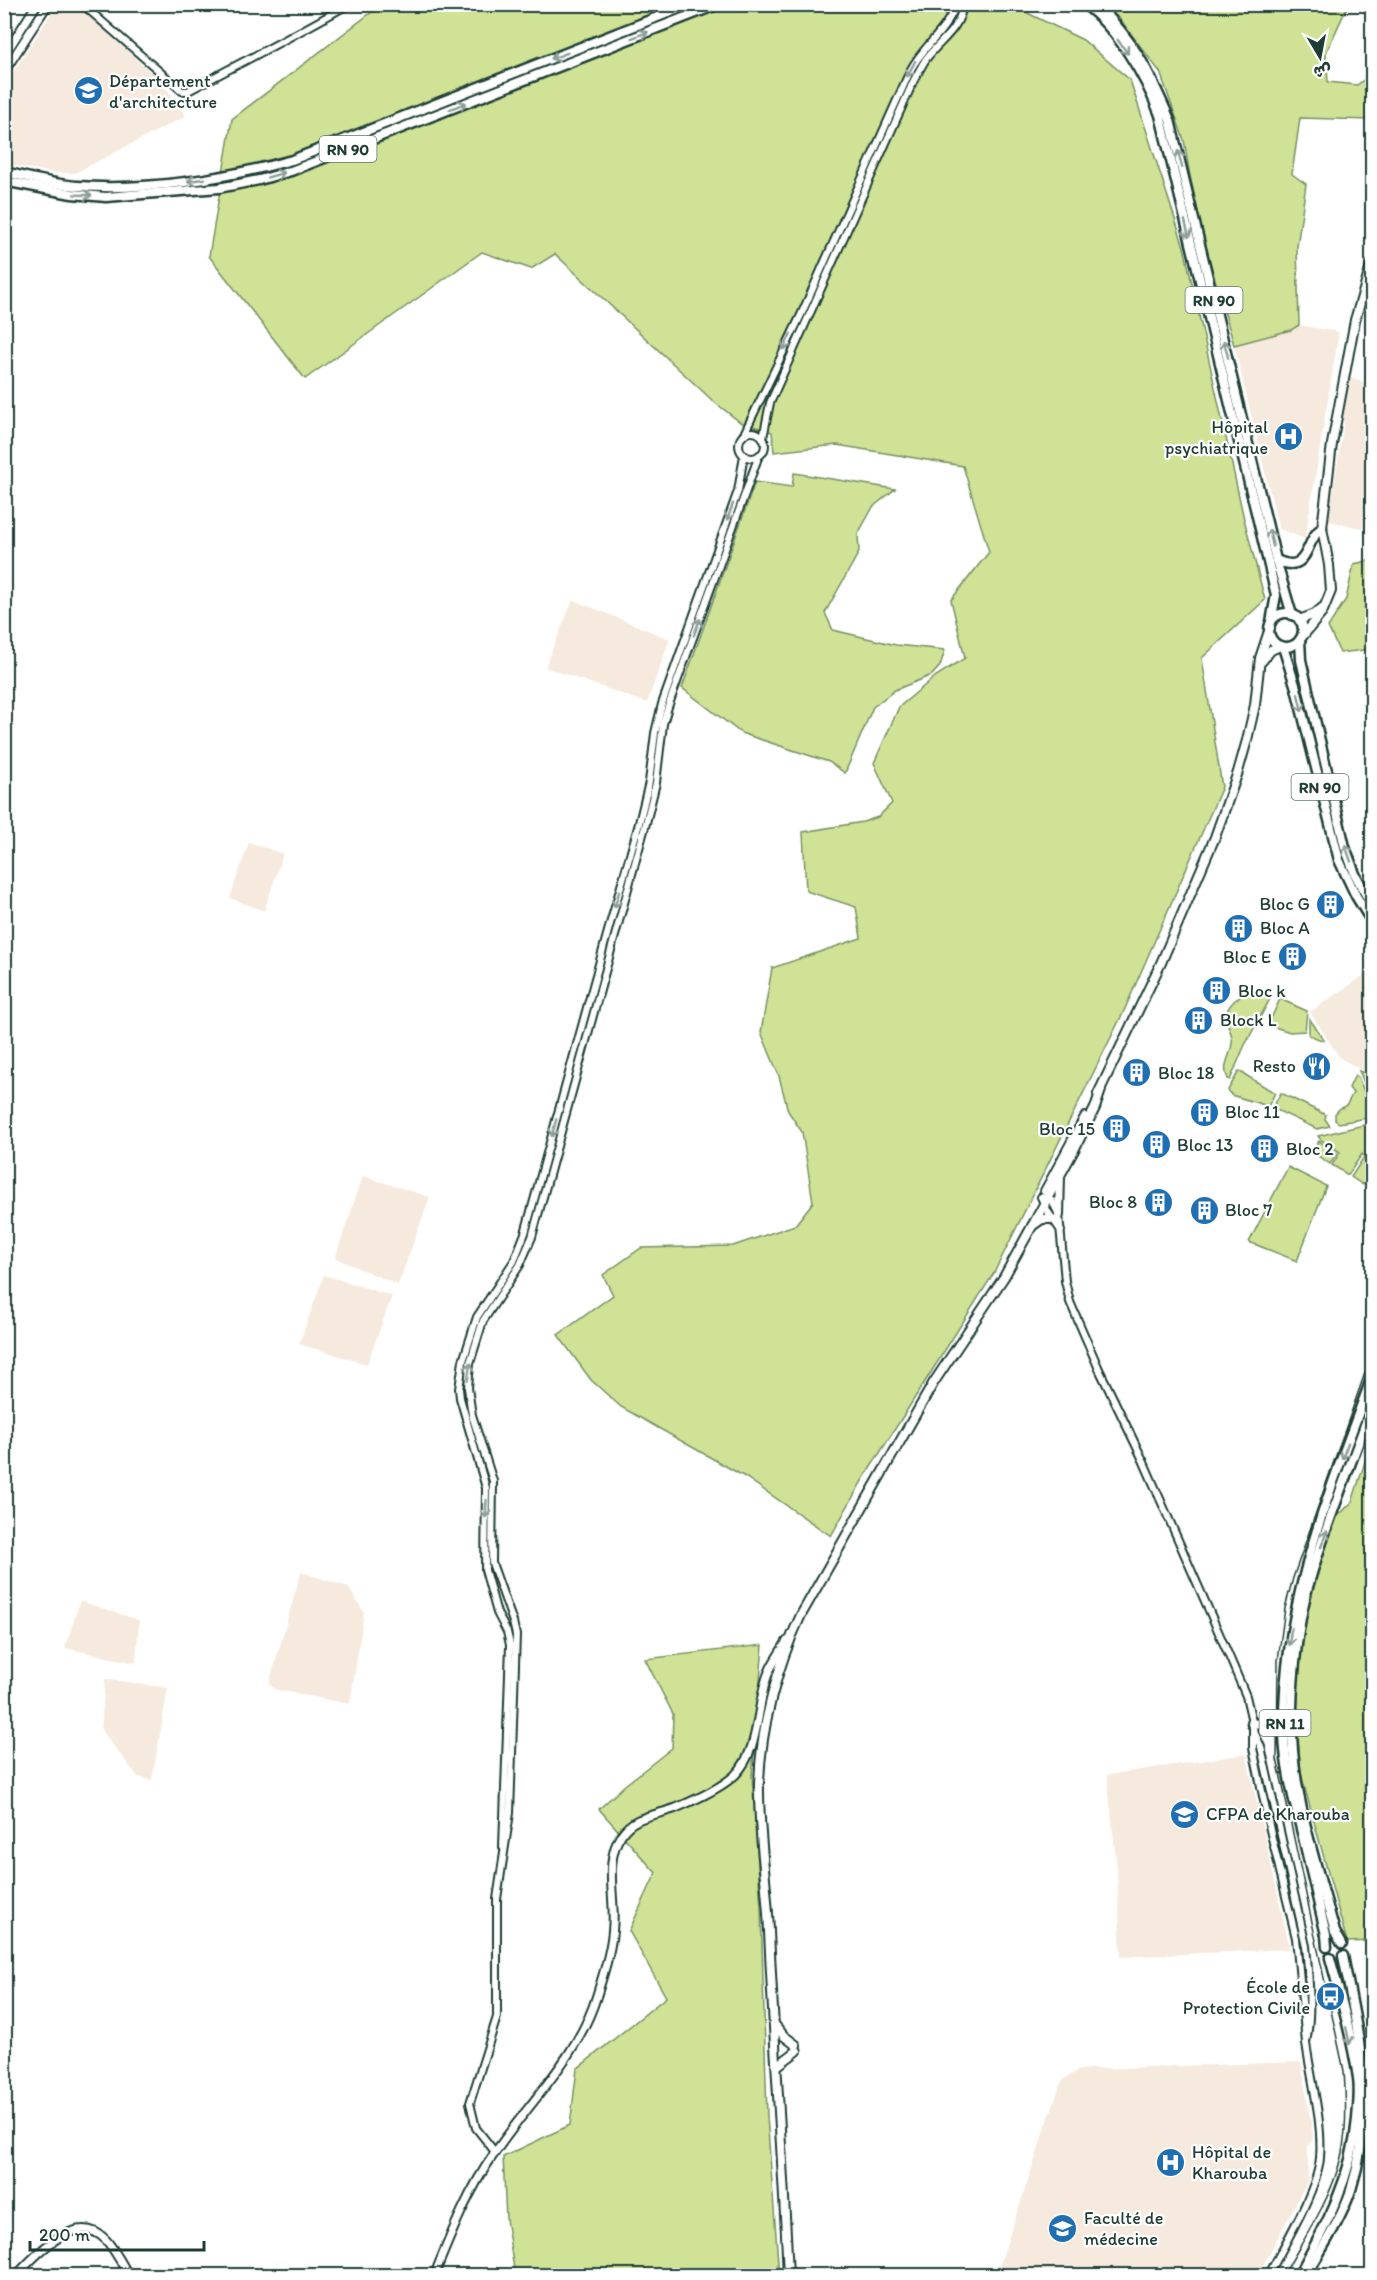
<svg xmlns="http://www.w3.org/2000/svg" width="1377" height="2280" font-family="Itim,'Playpen Sans Arabic',sans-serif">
  <rect width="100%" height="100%" fill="#fff"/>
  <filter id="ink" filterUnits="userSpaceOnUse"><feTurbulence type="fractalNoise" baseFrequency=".0167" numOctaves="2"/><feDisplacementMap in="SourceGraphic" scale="12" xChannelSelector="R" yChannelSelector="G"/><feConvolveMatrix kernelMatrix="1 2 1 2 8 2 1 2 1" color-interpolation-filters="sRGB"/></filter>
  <g filter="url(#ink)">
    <g fill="#f6eade">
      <path d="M 60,5 L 76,5 L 162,82 L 186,116 L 75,173 L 54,173 L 5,164 L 5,96 L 10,94 L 5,88 L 5,84 L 55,8 Z"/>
      <path d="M 1299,325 L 1339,332 L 1305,539 L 1279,529 L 1234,345 L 1291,330 Z"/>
      <path d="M 1347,377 L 1372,385 L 1372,529 L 1369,530 L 1328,521 L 1344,422 L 1341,415 Z"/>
      <path d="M 573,600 L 670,639 L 647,703 L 545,667 Z"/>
      <path d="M 249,842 L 283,854 L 264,911 L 230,898 Z"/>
      <path d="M 1372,970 L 1372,1076 L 1340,1058 L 1310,1012 Z"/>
      <path d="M 363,1176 L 430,1197 L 398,1285 L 335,1258 Z"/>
      <path d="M 324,1275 L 392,1296 L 367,1364 L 299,1344 Z"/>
      <path d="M 301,1572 L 348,1587 L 364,1612 L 350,1704 L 277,1690 L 269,1684 Z"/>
      <path d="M 80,1601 L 139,1620 L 136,1663 L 65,1648 Z"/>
      <path d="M 105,1679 L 168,1688 L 152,1780 L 138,1777 L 101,1730 Z"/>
      <path d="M 1246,1754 L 1290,1949 L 1121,1957 L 1117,1869 L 1107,1775 Z"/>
      <path d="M 1301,2062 L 1313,2136 L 1312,2141 L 1308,2145 L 1308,2180 L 1258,2275 L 996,2275 L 1060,2085 L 1064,2079 L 1079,2070 L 1089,2069 Z"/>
    </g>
    <g fill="#cfe296" stroke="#779065" stroke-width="1.5">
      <path d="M 381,5 L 1011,5 L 1083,40 L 1130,80 L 1184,247 L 1244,519 L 1265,600 L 1202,658 L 1222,787 L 1124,1011 L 994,1273 L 862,1481 L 831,1536 L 745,1477 L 621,1407 L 591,1380 L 558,1335 L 613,1295 L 603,1275 L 641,1248 L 733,1246 L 795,1225 L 813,1202 L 802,1132 L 788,1111 L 779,1076 L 761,1032 L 772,968 L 861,938 L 856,907 L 806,891 L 803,832 L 863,822 L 878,817 L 892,803 L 874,763 L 899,707 L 936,676 L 965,658 L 951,600 L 989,552 L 963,466 L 837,445 L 774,452 L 772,432 L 740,422 L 713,401 L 555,254 L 531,269 L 482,252 L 305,379 L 209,256 L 232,119 Z"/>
      <path d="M 1102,5 L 1348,5 L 1326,53 L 1328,82 L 1357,85 L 1372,73 L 1372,120 L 1300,118 L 1292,174 L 1306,184 L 1297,247 L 1299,325 L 1291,330 L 1234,345 L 1206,248 L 1190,176 L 1184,140 L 1160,72 L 1119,18 Z"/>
      <path d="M 794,473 L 895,489 L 873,507 L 858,534 L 859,552 L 825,613 L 833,630 L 896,645 L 945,650 L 940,666 L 932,675 L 895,690 L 873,707 L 845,773 L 829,762 L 741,733 L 682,688 L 755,482 L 792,487 Z"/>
      <path d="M 1372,560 L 1372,649 L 1340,653 L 1328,627 L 1346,599 L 1354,564 Z"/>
      <path d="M 1251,988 L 1271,997 L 1244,1047 L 1230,1080 L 1228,1079 C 1220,1064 1234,1053 1232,1038 C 1231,1029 1224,1021 1227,1011 C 1231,1001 1243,994 1251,988 Z"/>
      <path d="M 1280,999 L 1307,1011 L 1305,1031 L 1290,1032 L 1268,1025 Z"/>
      <path d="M 1309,1018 L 1324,1040 L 1324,1041 L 1309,1035 Z"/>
      <path d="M 1239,1071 L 1275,1093 L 1268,1106 L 1231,1095 L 1228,1090 Z"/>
      <path d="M 1359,1071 L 1372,1076 L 1372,1100 Z"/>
      <path d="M 1355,1075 L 1358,1077 L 1372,1110 L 1372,1117 L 1339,1123 L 1335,1120 L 1335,1114 L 1339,1109 L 1346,1106 L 1353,1093 L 1349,1088 Z"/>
      <path d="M 1281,1093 L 1326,1115 L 1325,1119 L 1330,1126 L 1317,1129 L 1272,1108 Z"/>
      <path d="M 1368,1124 L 1372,1124 L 1372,1171 L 1363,1185 L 1351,1177 L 1364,1157 L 1362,1154 L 1348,1175 L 1332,1165 L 1340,1152 L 1321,1140 L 1318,1136 Z"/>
      <path d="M 1319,1141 L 1337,1153 L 1330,1164 L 1312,1152 Z"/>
      <path d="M 1288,1167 L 1326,1186 L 1297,1261 L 1249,1242 Z"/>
      <path d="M 1372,1440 L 1372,1941 L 1347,1942 L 1301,1774 L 1297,1723 L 1298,1676 L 1304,1620 L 1312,1582 L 1335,1519 L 1352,1502 Z"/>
      <path d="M 763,1645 L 752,1776 L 761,1908 L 767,2117 L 779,2275 L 515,2275 L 506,2219 L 503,2157 L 570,2125 L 577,2069 L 666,1997 L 629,1931 L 656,1873 L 599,1809 L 625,1785 L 672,1748 L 673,1714 L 645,1659 Z"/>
    </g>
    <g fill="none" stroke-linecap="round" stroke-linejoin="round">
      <defs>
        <g id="tertiary">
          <path d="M 82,4 L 182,91 L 188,91 C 242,62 296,35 349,4"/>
          <circle cx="752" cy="445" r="13"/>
          <path d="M 743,436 L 801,315 L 910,71 C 923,45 946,33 956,4"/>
          <path d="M 763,438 L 770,403 L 914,80 C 918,73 922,65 926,59 C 940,40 960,30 963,4"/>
          <path d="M 1061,1231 L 1048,1212 L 1041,1197 L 1052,1201 L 1059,1215 L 1065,1281 L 1070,1302 L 1099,1369 L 1143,1460 L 1229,1656 L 1246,1696 L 1253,1726"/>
          <path d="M 1253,1729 L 1261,1747 L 1306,1946 C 1309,1978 1312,2012 1306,2043 L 1296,1938 L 1270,1830 L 1253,1748 Z"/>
          <path d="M 503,1847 L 510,1645 L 507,1632 L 497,1613 L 485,1570 L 486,1488 L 460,1398 L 459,1389 L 463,1361 L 477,1317 L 514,1261 L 525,1233 L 610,924 L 638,827 L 649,782 L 655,733 L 662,704 L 738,491 L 744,455"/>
          <path d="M 495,2152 L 476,2128 L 470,2103 L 497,2017 L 497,1899 L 510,1813 L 516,1635 L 513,1622 L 492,1563 L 493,1481 L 472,1415 L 468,1388 L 470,1363 L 483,1321 L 520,1265 L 532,1237 L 645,827 L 656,783 L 663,724 L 668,707 L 759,455"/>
          <path d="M 1268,2276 C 1283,2247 1318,2189 1320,2158 C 1323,2122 1311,2079 1306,2043"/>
        </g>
        <g id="secondary">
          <path d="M 4,56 L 37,4"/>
          <path d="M 4,72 L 48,4"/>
          <path d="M 16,2276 C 35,2255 77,2209 106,2240 C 115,2250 122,2264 129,2276"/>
          <path d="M 434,2276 C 451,2234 468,2191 494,2154 C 529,2102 579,2056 597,1995 C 604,1972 612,1948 613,1924 C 615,1895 604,1861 621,1835 C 634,1815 655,1816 676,1808 C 695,1800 720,1789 735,1775 C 760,1750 756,1708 767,1677 C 771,1664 780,1653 787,1641"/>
        </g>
        <g id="primary">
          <path d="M 1299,620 L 1315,614 L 1322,608"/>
          <path d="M 1302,637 L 1322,613 L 1331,591 L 1329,565 L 1322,528 L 1332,444 L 1355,320 L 1372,263"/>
          <path d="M 1262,661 L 1271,650 L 1280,646"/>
          <path d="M 1098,1094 L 1161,963 L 1215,837 L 1238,772 L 1247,740 L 1255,705 L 1260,658 L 1270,628"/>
          <path d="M 1045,1191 L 1085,1117"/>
          <path d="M 1059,1215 L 1060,1177"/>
          <path d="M 1032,1226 L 1042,1219 L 1052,1219"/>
          <path d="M 774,2024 L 784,2036 L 796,2045"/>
          <path d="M 777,2066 L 797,2051"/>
          <path d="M 788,2276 C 783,2161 774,2046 769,1931 C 767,1881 758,1832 759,1782 C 761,1726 777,1666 801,1615 L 934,1382 L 1004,1277 L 1074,1150 L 1095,1108 L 1101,1090"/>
        </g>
        <g id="trunk">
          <path d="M 1084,4 C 1118,29 1145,76 1160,115 L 1276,595 L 1271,622"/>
          <path d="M 1096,4 C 1134,40 1150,73 1170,120 L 1276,560 L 1292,615"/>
          <path d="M 4,172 C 28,177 52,184 77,186 C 149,191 223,179 292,160 L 691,4"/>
          <path d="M 4,181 L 72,194 L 106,197 L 219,188 L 259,180 L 291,171 L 358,145 L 719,4"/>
          <path d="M 1276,560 C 1311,576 1304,539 1322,528"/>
          <circle cx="1286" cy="630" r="17"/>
          <path d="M 1300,640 L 1301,660 L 1345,847 L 1355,874 L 1372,906"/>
          <path d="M 1283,647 L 1296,688 L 1339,860 L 1356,896 L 1372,922"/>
          <path d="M 1252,1724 L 1285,1721"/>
          <path d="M 1342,1944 L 1335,1932 C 1319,1873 1298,1812 1293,1751 C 1289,1704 1296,1625 1310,1580 C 1327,1521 1352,1463 1372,1405"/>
          <path d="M 1327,1947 L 1326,1935 C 1318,1902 1311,1870 1303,1837 C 1295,1804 1285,1770 1284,1735 C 1281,1605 1328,1496 1372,1377"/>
          <path d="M 1298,2276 C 1326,2226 1352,2178 1357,2119 C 1358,2106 1360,2092 1358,2078 C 1352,2038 1341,1997 1330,1958"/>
          <path d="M 1306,2276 C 1322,2248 1341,2220 1351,2190 C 1377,2107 1359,2039 1343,1956"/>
        </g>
      </defs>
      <use href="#tertiary" stroke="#1f3d34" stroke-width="10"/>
      <use href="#secondary" stroke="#1f3d34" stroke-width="11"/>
      <use href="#primary" stroke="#1f3d34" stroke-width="12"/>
      <use href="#trunk" stroke="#1f3d34" stroke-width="13"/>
      <use href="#tertiary" stroke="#fff" stroke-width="6"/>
      <use href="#secondary" stroke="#fff" stroke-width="7"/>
      <use href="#primary" stroke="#fff" stroke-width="8"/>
      <use href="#trunk" stroke="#fff" stroke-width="8"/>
      <path stroke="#1f3d34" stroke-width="1.5" d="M 1283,2276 C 1302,2241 1327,2206 1338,2168 C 1348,2138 1346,2102 1344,2071 L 1277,1759 L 1278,1660 L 1285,1608 L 1293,1578 L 1372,1353"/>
    </g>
    <defs><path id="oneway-shaft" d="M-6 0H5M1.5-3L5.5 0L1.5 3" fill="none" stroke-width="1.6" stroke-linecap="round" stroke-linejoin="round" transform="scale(1.5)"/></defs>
    <g stroke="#8f9e9a">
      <use href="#oneway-shaft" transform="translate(640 35) rotate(-21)"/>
      <use href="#oneway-shaft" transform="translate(1123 47) rotate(53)"/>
      <use href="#oneway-shaft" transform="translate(559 56) rotate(159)"/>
      <use href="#oneway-shaft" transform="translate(911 69) rotate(118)"/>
      <use href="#oneway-shaft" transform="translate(458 106) rotate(-22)"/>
      <use href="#oneway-shaft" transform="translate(1180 159) rotate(-104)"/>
      <use href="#oneway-shaft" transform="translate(276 175) rotate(-16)"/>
      <use href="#oneway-shaft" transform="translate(196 180) rotate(172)"/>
      <use href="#oneway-shaft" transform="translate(83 195) rotate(4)"/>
      <use href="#oneway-shaft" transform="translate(1187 229) rotate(76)"/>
      <use href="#oneway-shaft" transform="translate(787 342) rotate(115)"/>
      <use href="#oneway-shaft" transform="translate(1226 349) rotate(-104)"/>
      <use href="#oneway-shaft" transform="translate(730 512) rotate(110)"/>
      <use href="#oneway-shaft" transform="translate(1271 538) rotate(-103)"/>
      <use href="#oneway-shaft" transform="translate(697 627) rotate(-69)"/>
      <use href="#oneway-shaft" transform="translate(1300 703) rotate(77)"/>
      <use href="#oneway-shaft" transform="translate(1348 853) rotate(-109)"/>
      <use href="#oneway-shaft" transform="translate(617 899) rotate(107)"/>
      <use href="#oneway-shaft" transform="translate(554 1128) rotate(105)"/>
      <use href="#oneway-shaft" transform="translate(469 1371) rotate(-82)"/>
      <use href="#oneway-shaft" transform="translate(1345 1451) rotate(110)"/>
      <use href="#oneway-shaft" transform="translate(486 1509) rotate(93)"/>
      <use href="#oneway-shaft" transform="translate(1324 1539) rotate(-70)"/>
      <use href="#oneway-shaft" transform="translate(1290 1637) rotate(97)"/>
      <use href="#oneway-shaft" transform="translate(1348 2036) rotate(78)"/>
    </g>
  </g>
  <defs>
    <symbol id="university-disc" viewBox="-11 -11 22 22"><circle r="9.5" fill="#1f6fb2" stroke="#fff"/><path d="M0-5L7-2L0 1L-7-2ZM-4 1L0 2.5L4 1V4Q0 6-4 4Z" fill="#fff"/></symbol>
    <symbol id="hospital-disc" viewBox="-11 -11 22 22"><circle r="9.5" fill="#1f6fb2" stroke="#fff"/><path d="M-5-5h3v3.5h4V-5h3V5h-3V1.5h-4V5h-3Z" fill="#fff"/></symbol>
    <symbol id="building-disc" viewBox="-11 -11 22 22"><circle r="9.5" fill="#1f6fb2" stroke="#fff"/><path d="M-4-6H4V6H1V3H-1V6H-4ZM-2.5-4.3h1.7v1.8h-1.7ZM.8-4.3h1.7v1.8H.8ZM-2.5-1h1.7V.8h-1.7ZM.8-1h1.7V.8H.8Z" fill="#fff"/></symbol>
    <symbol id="restaurant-disc" viewBox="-11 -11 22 22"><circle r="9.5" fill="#1f6fb2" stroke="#fff"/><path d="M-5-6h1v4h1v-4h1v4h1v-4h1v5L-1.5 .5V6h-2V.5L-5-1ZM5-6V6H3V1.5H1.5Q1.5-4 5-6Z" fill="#fff"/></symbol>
    <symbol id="bus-disc" viewBox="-11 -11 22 22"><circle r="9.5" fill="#1f6fb2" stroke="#fff"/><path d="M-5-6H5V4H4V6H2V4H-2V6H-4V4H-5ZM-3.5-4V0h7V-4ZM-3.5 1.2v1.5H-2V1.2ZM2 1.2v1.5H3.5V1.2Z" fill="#fff"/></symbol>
  </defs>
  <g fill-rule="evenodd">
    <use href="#university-disc" x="72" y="74" width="33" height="33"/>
    <use href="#hospital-disc" x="1272" y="420" width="33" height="33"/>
    <use href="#building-disc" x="1314" y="888" width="33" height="33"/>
    <use href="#building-disc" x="1222" y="912" width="33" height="33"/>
    <use href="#building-disc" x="1276" y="940" width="33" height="33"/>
    <use href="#building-disc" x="1200" y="974" width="33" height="33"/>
    <use href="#building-disc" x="1182" y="1004" width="33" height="33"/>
    <use href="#restaurant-disc" x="1300" y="1050" width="33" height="33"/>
    <use href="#building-disc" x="1120" y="1056" width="33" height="33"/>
    <use href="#building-disc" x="1188" y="1096" width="33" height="33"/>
    <use href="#building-disc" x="1100" y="1112" width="33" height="33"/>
    <use href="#building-disc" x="1140" y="1128" width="33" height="33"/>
    <use href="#building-disc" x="1248" y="1132" width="33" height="33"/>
    <use href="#building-disc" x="1142" y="1186" width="33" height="33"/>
    <use href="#building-disc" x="1188" y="1194" width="33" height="33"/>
    <use href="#university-disc" x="1168" y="1798" width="33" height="33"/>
    <use href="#bus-disc" x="1314" y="1980" width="33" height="33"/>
    <use href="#hospital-disc" x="1154" y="2146" width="33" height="33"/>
    <use href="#university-disc" x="1046" y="2212" width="33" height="33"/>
  </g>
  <g text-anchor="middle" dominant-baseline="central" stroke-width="4.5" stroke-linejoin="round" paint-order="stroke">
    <g fill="#fff" stroke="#627771" stroke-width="1.5">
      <rect x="319.5" y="136" width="57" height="26" rx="4.5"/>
      <rect x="1185.5" y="287" width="57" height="26" rx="4.5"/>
      <rect x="1291.5" y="774" width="57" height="26" rx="4.5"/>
      <rect x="1259.5" y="1710" width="51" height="26" rx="4.5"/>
    </g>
    <g font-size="16" font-weight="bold" fill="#1f3d34">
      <text x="348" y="149">RN 90</text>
      <text x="1214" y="300">RN 90</text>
      <text x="1320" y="787">RN 90</text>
      <text x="1285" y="1723">RN 11</text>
    </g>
    <g font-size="18" fill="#1f3d34" stroke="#fff" text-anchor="start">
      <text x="109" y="81">Département<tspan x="109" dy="21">d'architecture</tspan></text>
      <text x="1268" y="427" text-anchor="end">Hôpital<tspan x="1268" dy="21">psychiatrique</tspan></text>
      <text x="1310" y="904" text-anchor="end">Bloc G</text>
      <text x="1260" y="928">Bloc A</text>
      <text x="1271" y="957" text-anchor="end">Bloc E</text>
      <text x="1238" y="991">Bloc k</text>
      <text x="1220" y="1020">Block L</text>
      <text x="1296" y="1066" text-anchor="end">Resto</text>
      <text x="1158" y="1073">Bloc 18</text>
      <text x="1225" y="1112">Bloc 11</text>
      <text x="1095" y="1129" text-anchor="end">Bloc 15</text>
      <text x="1177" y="1145">Bloc 13</text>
      <text x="1286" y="1149">Bloc 2</text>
      <text x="1137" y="1202" text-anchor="end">Bloc 8</text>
      <text x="1225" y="1210">Bloc 7</text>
      <text x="1206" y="1814">CFPA de Kharouba</text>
      <text x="1310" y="1987" text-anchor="end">École de<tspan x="1310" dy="21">Protection Civile</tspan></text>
      <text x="1192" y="2152">Hôpital de<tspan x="1192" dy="21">Kharouba</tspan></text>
      <text x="1084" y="2218">Faculté de<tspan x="1084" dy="21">médecine</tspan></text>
    </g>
  </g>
  <rect width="1377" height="2280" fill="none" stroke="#fff" stroke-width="24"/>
  <rect x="12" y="12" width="1353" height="2256" fill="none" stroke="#1f3d34" stroke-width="2" filter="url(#ink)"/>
  <g transform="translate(1320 57) rotate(170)" stroke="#ffffff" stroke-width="4.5" paint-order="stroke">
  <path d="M0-4.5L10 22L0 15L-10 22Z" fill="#1f3d34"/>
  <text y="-9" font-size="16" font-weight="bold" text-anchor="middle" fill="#1f3d34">ش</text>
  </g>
  <path d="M30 2241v9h174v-9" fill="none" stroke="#1f3d34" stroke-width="3"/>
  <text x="39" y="2241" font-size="18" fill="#1f3d34" stroke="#ffffff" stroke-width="4.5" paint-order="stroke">200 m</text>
</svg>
